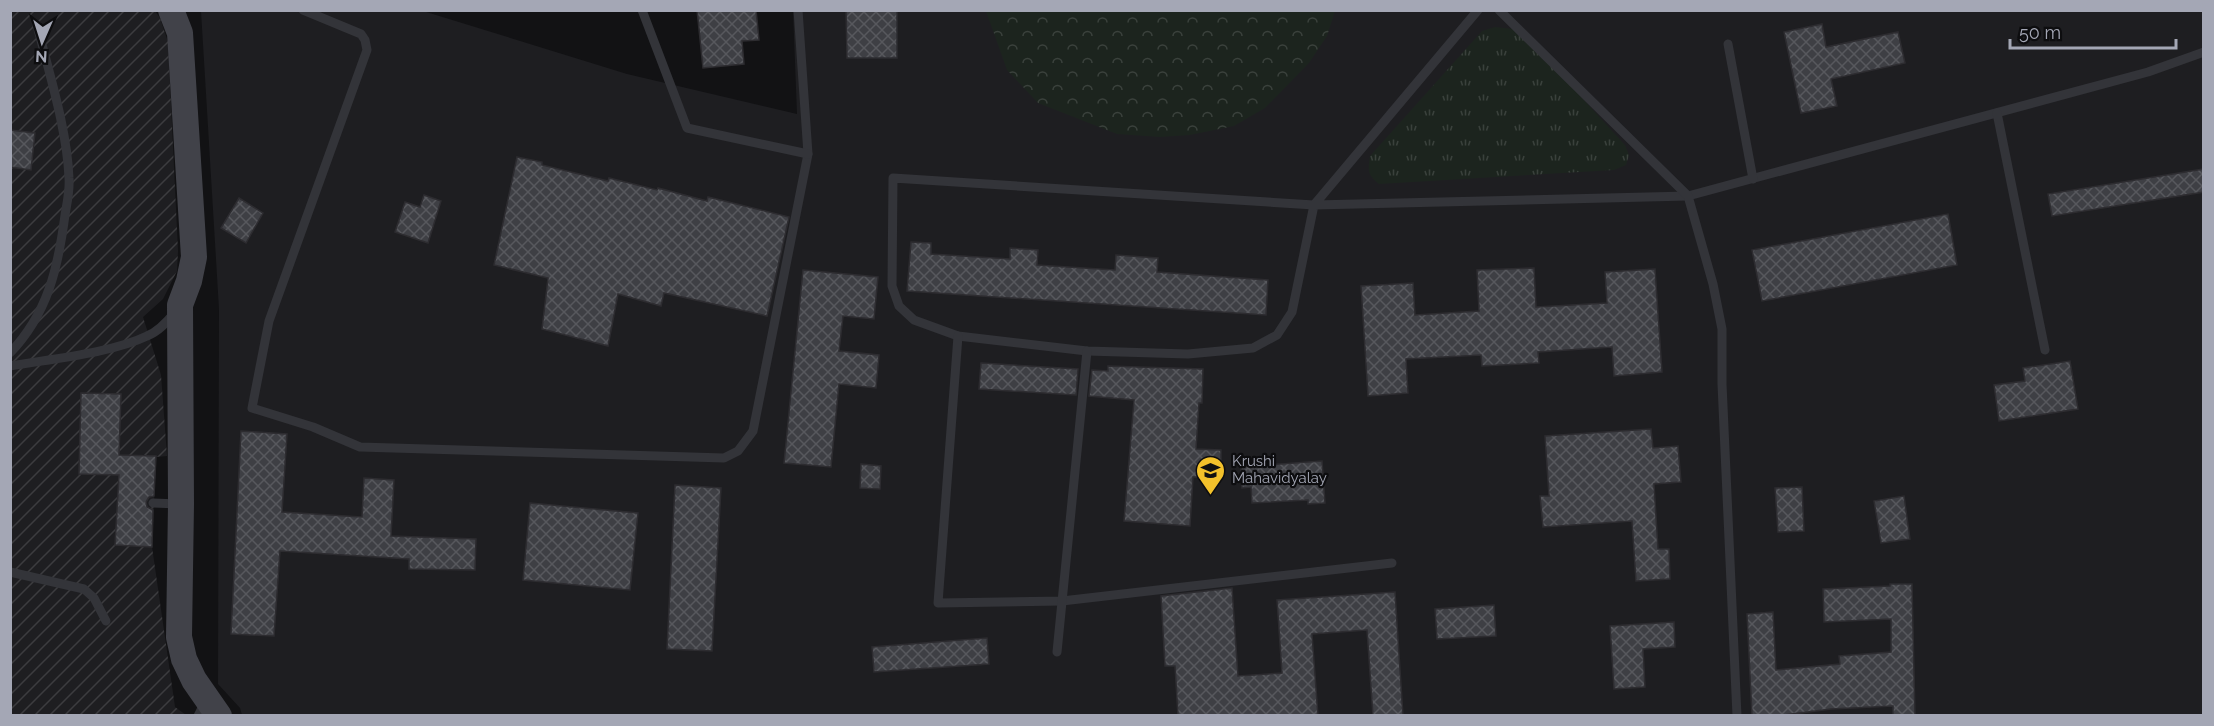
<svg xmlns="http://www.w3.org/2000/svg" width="2214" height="726" font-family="Raleway,sans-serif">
  <defs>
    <pattern id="industrial-furrows" width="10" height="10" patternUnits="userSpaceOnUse" patternTransform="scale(1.5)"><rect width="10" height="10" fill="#1e1e21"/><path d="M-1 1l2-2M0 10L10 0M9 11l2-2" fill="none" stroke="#3c3c3f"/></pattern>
    <pattern id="grass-tufts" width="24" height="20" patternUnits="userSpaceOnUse" patternTransform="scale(1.5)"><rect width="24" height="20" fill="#1c241e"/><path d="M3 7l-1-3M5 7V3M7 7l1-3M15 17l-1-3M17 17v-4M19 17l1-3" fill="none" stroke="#3a413c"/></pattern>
    <pattern id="forest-crowns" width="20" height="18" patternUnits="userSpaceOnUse" patternTransform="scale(1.5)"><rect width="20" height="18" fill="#1c241e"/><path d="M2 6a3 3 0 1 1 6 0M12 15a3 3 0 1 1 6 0" fill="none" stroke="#3a413c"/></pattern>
    <pattern id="building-cross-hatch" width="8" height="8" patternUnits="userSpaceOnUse" patternTransform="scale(1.5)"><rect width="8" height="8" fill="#3e3f44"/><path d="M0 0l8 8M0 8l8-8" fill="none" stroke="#57585d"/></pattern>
  </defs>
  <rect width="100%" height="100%" fill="#121214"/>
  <path fill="#1e1e21" d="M 201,11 L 423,11 L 627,74 L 797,114 L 793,11 L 2203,11 L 2203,715 L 242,715 L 240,708 L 218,684 L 219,309 Z"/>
  <path fill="url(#industrial-furrows)" d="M 10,11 L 155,11 L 160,18 L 168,42 L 178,251 L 177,271 L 163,299 L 143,317 L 161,375 L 167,456 L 156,457 L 152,547 L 175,707 L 186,715 L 11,715 Z"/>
  <path fill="url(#grass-tufts)" d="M 1495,27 L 1513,29 L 1530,41 L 1625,145 L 1629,155 L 1626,165 L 1614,170 L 1379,184 C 1367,175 1368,170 1370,156 L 1482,31 Z"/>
  <path fill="url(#forest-crowns)" d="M 986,11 L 986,10 L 1335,11 L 1327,36 L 1309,63 L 1265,108 L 1234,126 L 1190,135 L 1160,137 L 1117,134 L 1038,103 L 1007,70 Z"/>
  <g fill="url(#building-cross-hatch)" stroke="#2d2c30" stroke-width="1.5">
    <path d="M 697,10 L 756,10 L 759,40 L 742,41 L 744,64 L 703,68 Z"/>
    <path d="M 846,10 L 897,10 L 897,58 L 847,58 Z"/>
    <path d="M 1822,24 L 1826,47 L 1898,32 L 1905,63 L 1831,79 L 1837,106 L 1801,113 L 1784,32 Z"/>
    <path d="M 10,130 L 35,133 L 31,170 L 10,167 Z"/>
    <path d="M 517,157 L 542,162 L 542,165 L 608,181 L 609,178 L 657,190 L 658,188 L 707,201 L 708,197 L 789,217 L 767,316 L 664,293 L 661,306 L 618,294 L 608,346 L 542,329 L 548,278 L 494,265 Z"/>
    <path d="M 2204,169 L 2204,192 L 2052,216 L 2048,194 Z"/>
    <path d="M 424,195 L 441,201 L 428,243 L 395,232 L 405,202 L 420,207 Z"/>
    <path d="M 239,198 L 263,213 L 246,243 L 221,228 Z"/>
    <path d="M 1948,214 L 1957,265 L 1762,301 L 1752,250 Z"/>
    <path d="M 911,242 L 931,243 L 931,254 L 1010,259 L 1010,248 L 1038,250 L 1037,265 L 1115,270 L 1116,255 L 1158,258 L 1157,272 L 1268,280 L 1266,315 L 907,291 Z"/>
    <path d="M 1534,268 L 1536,307 L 1607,303 L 1605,272 L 1655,269 L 1662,372 L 1614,376 L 1612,347 L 1538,352 L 1539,363 L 1482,366 L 1481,355 L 1406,359 L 1408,393 L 1368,396 L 1361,286 L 1413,283 L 1415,315 L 1479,311 L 1477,270 Z"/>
    <path d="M 803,270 L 878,277 L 874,319 L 843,316 L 839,351 L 879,355 L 876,388 L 839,384 L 831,467 L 784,463 Z"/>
    <path d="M 2070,361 L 2078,409 L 1999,421 L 1994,385 L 2025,381 L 2023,368 Z"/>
    <path d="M 981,363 L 1078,369 L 1076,395 L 979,389 Z"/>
    <path d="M 1108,366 L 1203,369 L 1202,403 L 1199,403 L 1196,449 L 1221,450 L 1221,477 L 1193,477 L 1190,526 L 1124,521 L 1134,400 L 1089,396 L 1092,370 L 1108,371 Z"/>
    <path d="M 81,393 L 121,394 L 119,455 L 156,456 L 154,496 L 149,497 L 146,502 L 147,507 L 153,510 L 152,547 L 115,545 L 119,475 L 79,474 Z"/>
    <path d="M 1651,429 L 1653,448 L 1678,446 L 1681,482 L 1654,484 L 1658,549 L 1669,549 L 1670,579 L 1636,581 L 1632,521 L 1543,527 L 1540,496 L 1549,496 L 1545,436 Z"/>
    <path d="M 241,431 L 287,434 L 282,512 L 362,517 L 364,478 L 394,480 L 391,536 L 476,539 L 475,570 L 409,569 L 409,559 L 280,551 L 274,636 L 231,634 Z"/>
    <path d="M 1322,461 L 1325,503 L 1308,504 L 1308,500 L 1252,503 L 1251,487 L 1242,488 L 1241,467 Z"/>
    <path d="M 861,464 L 881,466 L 880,489 L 860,488 Z"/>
    <path d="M 675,485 L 721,488 L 712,651 L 667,649 Z"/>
    <path d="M 1802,487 L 1804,531 L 1778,532 L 1775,488 Z"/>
    <path d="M 1904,496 L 1910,539 L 1881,543 L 1874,501 Z"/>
    <path d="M 530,503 L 638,513 L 630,590 L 523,580 Z"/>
    <path d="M 1890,584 L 1912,584 L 1915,716 L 1893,716 L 1893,706 L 1831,709 L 1777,716 L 1752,716 L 1747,614 L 1773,612 L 1776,670 L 1840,664 L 1839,656 L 1891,652 L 1891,619 L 1824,622 L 1823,589 L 1890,586 Z"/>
    <path d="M 1232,588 L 1238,676 L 1282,673 L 1277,600 L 1395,592 L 1403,716 L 1373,716 L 1367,630 L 1312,634 L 1318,716 L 1178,716 L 1175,666 L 1165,666 L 1161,596 Z"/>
    <path d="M 1494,605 L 1496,636 L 1437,639 L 1435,609 Z"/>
    <path d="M 1674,622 L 1675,647 L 1643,649 L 1645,687 L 1614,689 L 1610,626 Z"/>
    <path d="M 987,638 L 989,664 L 874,672 L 872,647 Z"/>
  </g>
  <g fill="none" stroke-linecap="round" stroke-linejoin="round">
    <g stroke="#333439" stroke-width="9">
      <path d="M 303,10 L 361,34 L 365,40 L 367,50 L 269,321 L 252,408 L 313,427 L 360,447 L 724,458 L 738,451 L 753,431 L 808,154 L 798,10"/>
      <path d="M 642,10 L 687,128 L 808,154"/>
      <path d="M 1478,10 L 1314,205 L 1292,312 L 1277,335 L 1253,348 L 1188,354 L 1087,351 L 958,336 L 914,320 L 899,306 L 892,286 L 893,178 L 1314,205 L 1688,196 L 2148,72 L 2204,52"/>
      <path d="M 1499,10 L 1688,196 L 1713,284 L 1722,329 L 1722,384 L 1737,716"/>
      <path d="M 1728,44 L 1753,179"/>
      <path d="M 1997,113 L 2045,350"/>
      <path d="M 958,336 L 938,603 L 1062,601 L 1392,563"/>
      <path d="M 10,353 C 48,313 58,268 65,215 C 67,203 70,190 69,178 C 67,129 49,73 37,25"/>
      <path d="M 10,366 C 50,359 112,353 147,336 C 159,331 167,322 175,312"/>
      <path d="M 153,503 L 179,504"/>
      <path d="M 10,572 L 84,589 L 94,598 L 106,621"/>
      <path d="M 1057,652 L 1087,351"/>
      <path d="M 198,716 L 206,700"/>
    </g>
    <path stroke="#414249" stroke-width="26" d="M 171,10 L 180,33 L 194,257 L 189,281 L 180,305 L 181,504 L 179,637 L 184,659 L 194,680 L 219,716"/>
  </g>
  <defs>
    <symbol id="university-pin" viewBox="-11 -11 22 30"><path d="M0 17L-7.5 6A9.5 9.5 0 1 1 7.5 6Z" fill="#f3c12b" stroke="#0d0d0f"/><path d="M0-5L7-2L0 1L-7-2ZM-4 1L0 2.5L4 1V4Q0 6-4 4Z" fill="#111"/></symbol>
  </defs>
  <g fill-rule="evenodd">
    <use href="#university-pin" x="1194" y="454" width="33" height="45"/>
  </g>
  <g text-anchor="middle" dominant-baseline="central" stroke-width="4.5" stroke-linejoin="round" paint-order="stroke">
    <g font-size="15" fill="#a4a7b5" stroke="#0d0d0f" text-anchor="start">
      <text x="1232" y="461">Krushi<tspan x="1232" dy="17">Mahavidyalay</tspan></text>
    </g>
  </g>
  <rect width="2214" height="726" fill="none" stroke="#a4a7b5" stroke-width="24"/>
  <g transform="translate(42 42) rotate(183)" stroke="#0d0d0f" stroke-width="4.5" paint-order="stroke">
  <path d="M0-4.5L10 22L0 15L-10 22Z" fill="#a4a7b5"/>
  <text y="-9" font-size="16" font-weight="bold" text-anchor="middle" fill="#a4a7b5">N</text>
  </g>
  <path d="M2010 39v9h166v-9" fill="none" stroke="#a4a7b5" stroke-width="3"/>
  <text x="2019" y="39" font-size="18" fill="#a4a7b5" stroke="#0d0d0f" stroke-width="4.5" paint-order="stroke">50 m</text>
</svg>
